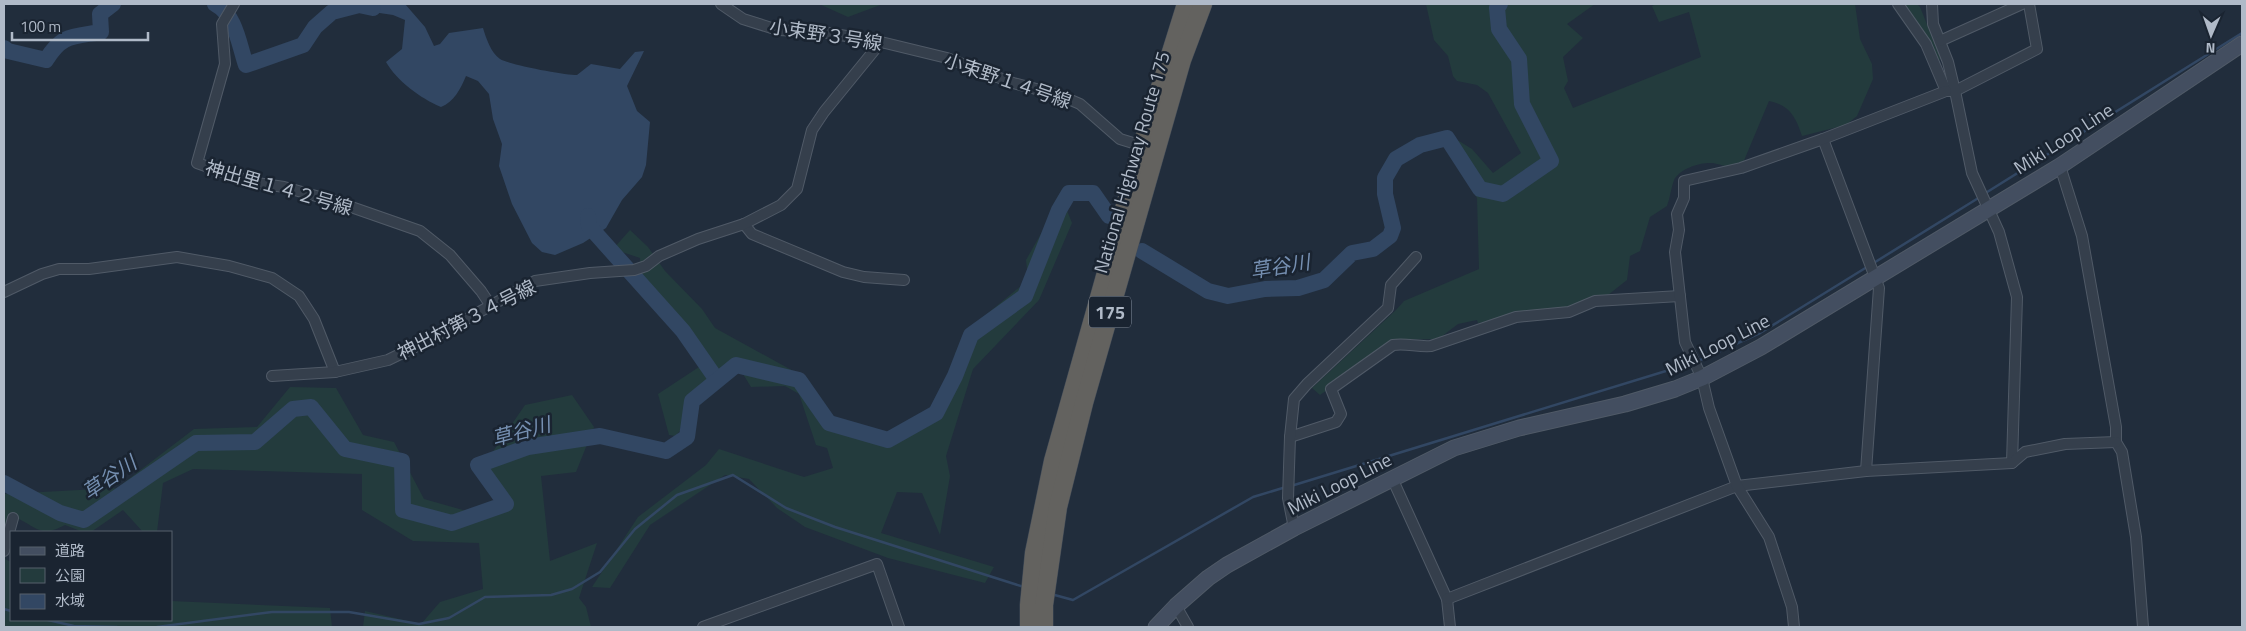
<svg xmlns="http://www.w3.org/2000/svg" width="2246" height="631" font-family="'Titillium Web','Noto Sans JP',sans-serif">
  <rect width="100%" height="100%" fill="#212d3c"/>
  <g fill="#233b3d">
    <path d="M 819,4 L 883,4 L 848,17 Z"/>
    <path d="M 1426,4 L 1595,4 L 1567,24 L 1583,38 L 1563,57 L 1568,81 L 1564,88 L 1573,108 L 1701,57 L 1689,12 L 1659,22 L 1652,6 L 1657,4 L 1855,4 L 1860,39 L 1872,64 L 1873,79 L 1857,116 L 1846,125 L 1802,136 C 1796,118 1790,105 1769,101 L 1743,163 C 1728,169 1727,166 1713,163 C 1701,162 1680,168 1674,180 C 1671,188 1670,198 1667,206 L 1650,217 L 1640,251 L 1630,256 L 1627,280 L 1608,295 L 1567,309 L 1478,323 L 1477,320 L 1458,324 L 1441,337 L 1434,339 L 1398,340 L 1320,395 L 1312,388 L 1396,310 L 1404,301 L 1479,269 L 1477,198 L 1437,135 L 1446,133 L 1472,149 L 1493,173 L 1521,153 L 1488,93 L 1477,85 L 1457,81 L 1453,76 L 1448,56 L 1434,40 Z"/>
    <path d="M 1904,4 L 1917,4 L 1920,7 L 1941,59 L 1936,62 Z"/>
    <path d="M 1066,208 L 1072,223 L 1039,300 L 973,369 L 946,456 L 950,476 L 940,535 L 922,493 L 897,492 L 881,533 L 994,567 L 985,583 L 888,558 L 805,527 L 777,508 L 749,479 L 725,475 L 650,525 L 610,588 L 592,587 L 638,517 L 706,465 L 719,449 L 804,477 L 833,468 L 827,448 L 816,445 L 799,394 L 785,386 L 751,387 L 738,366 L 706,390 L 693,393 L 684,411 L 680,431 L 675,436 L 669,435 L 658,394 L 699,367 L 641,280 L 640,258 L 613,249 L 630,230 L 648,247 L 665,271 L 702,309 L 715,328 L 806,378 L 820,418 L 843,432 L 878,442 L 943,409 L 956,387 L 955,353 L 970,328 L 1028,280 L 1026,260 L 1055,209 Z"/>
    <path d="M 290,387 L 336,388 L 363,435 L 394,442 L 424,499 L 470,512 L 511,499 L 483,466 L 525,405 L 572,395 L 594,427 L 576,472 L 541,476 L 550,561 L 597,543 L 579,598 L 586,607 L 591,627 L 363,627 L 365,611 L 421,624 L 440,602 L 483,589 L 479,543 L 413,541 L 362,510 L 362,474 L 193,469 L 163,483 L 157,532 L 143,532 L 123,510 L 91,532 L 83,532 L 65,525 C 42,537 40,530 19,519 L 5,559 L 11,562 L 11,620 L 171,620 L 171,601 L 330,608 L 332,627 L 4,627 L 4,494 L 117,488 L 194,429 L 257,427 Z"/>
  </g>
  <path fill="#324763" d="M 348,4 L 405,4 L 425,27 L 434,46 L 440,44 L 449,33 L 483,28 C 486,38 491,53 500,59 C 510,65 565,75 577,75 L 591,64 L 620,69 L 635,52 L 644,51 L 627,86 L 637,111 L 650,122 L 646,165 L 642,177 L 622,200 L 606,228 L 583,243 L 555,255 L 542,252 L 532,243 L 512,204 L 499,166 L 502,144 L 493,119 L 489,94 L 478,81 L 466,76 C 461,88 454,102 441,107 C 420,98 397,81 386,62 L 402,49 L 405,20 L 393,15 L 353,9 Z"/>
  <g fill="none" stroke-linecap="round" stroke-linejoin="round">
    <g stroke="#324763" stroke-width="2.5">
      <path d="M 1984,194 L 2242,33"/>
      <path d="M 1872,264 L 1980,197"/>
      <path d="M 1698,361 L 1760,333 L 1867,267"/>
      <path d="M 1291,486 L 1692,363"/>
      <path d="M 1051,594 L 1073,600 L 1253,497 L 1286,487"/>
      <path d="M 4,609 L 11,611"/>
      <path d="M 48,620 L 74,626 L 117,627"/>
      <path d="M 157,627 L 272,612 L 349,612 L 419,624 L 449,618 L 485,597 L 551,595 L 572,589 L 600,572 L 635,529 L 677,495 L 733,475 L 786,508 L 835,527 L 1024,587"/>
    </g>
    <g stroke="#324763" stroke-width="16">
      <path d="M 215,4 C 236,15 239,45 246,65 L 303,45 L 315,27 L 332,12 L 359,5 L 373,8"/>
      <path d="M 4,48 L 8,51 L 46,60 C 62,34 72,37 101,32 L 100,14 L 113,4"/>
      <path d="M 588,216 L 589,226 L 683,331 L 717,380"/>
      <path d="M 1142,251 L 1208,291 L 1228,296 L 1265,289 L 1298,288 L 1324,280 L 1352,253 L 1373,249 L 1390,236 L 1393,228 L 1385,194 L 1385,178 L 1396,159 L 1420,145 L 1447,138 L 1480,189 L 1503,194 L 1551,161 L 1522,104 L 1519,59 L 1499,29 L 1497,8 L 1500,4"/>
      <path d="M 4,483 L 60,513 L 84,520 L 196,443 L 255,442 L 293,409 L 311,407 L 345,449 L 402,461 L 403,510 L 452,523 L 506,504 L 478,465 L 528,447 L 600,436 L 666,451 L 687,437 L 692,401 L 736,365 L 799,380 L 829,423 L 888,440 L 936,413 L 955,376 L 971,335 L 1025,296 L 1059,210 L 1069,193 L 1093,193 L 1109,216"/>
    </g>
    <defs>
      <g id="minor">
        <path d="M 234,4 L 222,24 L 225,64 L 197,163 L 251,182 L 284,187 L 334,201 L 420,231 L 450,255 L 481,291 L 491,306"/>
        <path d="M 721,4 L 743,19 L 778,30 L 823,32 L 881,42 L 947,58 L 1013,83 L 1059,95 L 1080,104 L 1120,139 L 1146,147"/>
        <path d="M 1898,4 L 1926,44 L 1946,91 L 1955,91 L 2037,49 L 2029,4"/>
        <path d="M 1932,4 L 1933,24 L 1948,62 L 1955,91 L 1972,173 L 1999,232 L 2017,297 L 2012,463"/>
        <path d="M 1940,41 L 2022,4"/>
        <path d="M 1823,139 L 1879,288 L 1866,471"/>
        <path d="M 2060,166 L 2082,236 L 2116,427 L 2116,442 L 2122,452 L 2136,537 L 2143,627"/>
        <path d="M 744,224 L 752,234 L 843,272 L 864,277 L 904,280"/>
        <path d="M 4,292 L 42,274 L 59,269 L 89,269 L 177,257 L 229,266 L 272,278 L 299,296 L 314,319 L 335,372"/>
        <path d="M 272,376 L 335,372 L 388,360 L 427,341 L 535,281 L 590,273 L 634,270 L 646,266 L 659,256 L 698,239 L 744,224 L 781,205 L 797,189 L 812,130 L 824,112 L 881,42"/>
        <path d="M 1290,437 L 1336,422 L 1341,414 L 1331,389 L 1393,345 C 1406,343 1417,347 1431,346 L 1516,317 L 1569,312 L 1595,301 L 1680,296"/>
        <path d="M 1392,478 L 1447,599 L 1450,627"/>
        <path d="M 1294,528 L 1288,498 L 1290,437 L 1294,399 L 1307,384 L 1388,308 L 1391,285 L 1416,257"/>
        <path d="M 4,551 L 13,518"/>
        <path d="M 1447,599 L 1737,486 L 1866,471 L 2012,463 L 2025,452 L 2065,444 L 2116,442"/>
        <path d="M 1176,606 L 1188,627"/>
        <path d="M 703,627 L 877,564 L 899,627"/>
        <path d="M 1794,627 L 1792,607 L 1769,537 L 1737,486 L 1709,408 L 1702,378 L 1685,342 L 1675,252 L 1679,230 L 1677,214 L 1684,198 L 1684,181 L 1741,168 L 1823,139 L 1946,91"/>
      </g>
      <path id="secondary" d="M 1156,627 L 1176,606 L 1208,578 L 1227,565 L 1294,528 L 1454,448 L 1519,428 L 1625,404 L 1675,389 L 1702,378 L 1761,347 L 2060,166 L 2242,44"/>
      <g id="trunk">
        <path d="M 1029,627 L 1029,605 L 1034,553 L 1053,461 L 1142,145 L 1186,4"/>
        <path d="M 1044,627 L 1044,605 L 1058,507 L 1084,403 L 1182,60 L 1203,4"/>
      </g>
    </defs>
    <use href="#minor" stroke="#505a67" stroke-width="12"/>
    <use href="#secondary" stroke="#505a67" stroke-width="17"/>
    <use href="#trunk" stroke="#404a57" stroke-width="19"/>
    <use href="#minor" stroke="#353f4c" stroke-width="10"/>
    <use href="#secondary" stroke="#434e60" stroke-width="15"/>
    <use href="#trunk" stroke="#63625f" stroke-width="18"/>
  </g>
  <g text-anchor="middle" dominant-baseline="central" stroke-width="5" stroke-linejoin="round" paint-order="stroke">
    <rect fill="#1a2431" stroke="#838d9b" stroke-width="1" x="1089" y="296.5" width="42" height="31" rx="4"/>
    <g font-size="18" font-weight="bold" fill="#b0bac8">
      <text x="1110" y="312">175</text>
    </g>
    <g font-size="19" fill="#b0bac8" stroke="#1a2431">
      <text transform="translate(826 34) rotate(9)">小束野３号線</text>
      <text transform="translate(1008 80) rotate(19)">小束野１４号線</text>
      <text transform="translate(2063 138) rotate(-33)">Miki Loop Line</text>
      <text transform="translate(1131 162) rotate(-74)">National Highway Route 175</text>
      <text transform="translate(279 187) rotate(16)">神出里１４２号線</text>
      <text transform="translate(466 319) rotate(-27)">神出村第３４号線</text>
      <text transform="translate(1717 344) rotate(-27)">Miki Loop Line</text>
      <text transform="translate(1339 483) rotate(-27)">Miki Loop Line</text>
    </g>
    <g font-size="20" font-style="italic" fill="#7690b2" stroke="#1a2431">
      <text transform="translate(1280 266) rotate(-9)">草谷川</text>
      <text transform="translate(521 431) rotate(-15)">草谷川</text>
      <text transform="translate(109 477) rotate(-34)">草谷川</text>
    </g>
  </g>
  <rect width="2246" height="631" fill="none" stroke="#b0bac8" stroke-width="10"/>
  <rect x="10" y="531" width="162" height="90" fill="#1a2431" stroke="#56606d"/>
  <rect x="20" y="547" width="25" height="8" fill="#434e60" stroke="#56606d"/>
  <text x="55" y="556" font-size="15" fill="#b0bac8">道路</text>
  <rect x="20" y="568" width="25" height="15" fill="#233b3d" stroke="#56606d"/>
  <text x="55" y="581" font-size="15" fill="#b0bac8">公園</text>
  <rect x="20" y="594" width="25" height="15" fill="#324763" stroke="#56606d"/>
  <text x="55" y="606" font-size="15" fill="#b0bac8">水域</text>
  <g transform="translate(2211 35) rotate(182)" stroke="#1a2431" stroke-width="4" paint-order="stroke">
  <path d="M0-4L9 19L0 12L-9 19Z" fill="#b0bac8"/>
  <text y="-8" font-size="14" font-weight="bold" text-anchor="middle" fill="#b0bac8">N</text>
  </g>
  <path d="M12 32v8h136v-8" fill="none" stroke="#b0bac8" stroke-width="2.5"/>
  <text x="20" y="32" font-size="15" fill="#b0bac8" stroke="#1a2431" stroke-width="4" paint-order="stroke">100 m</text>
</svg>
